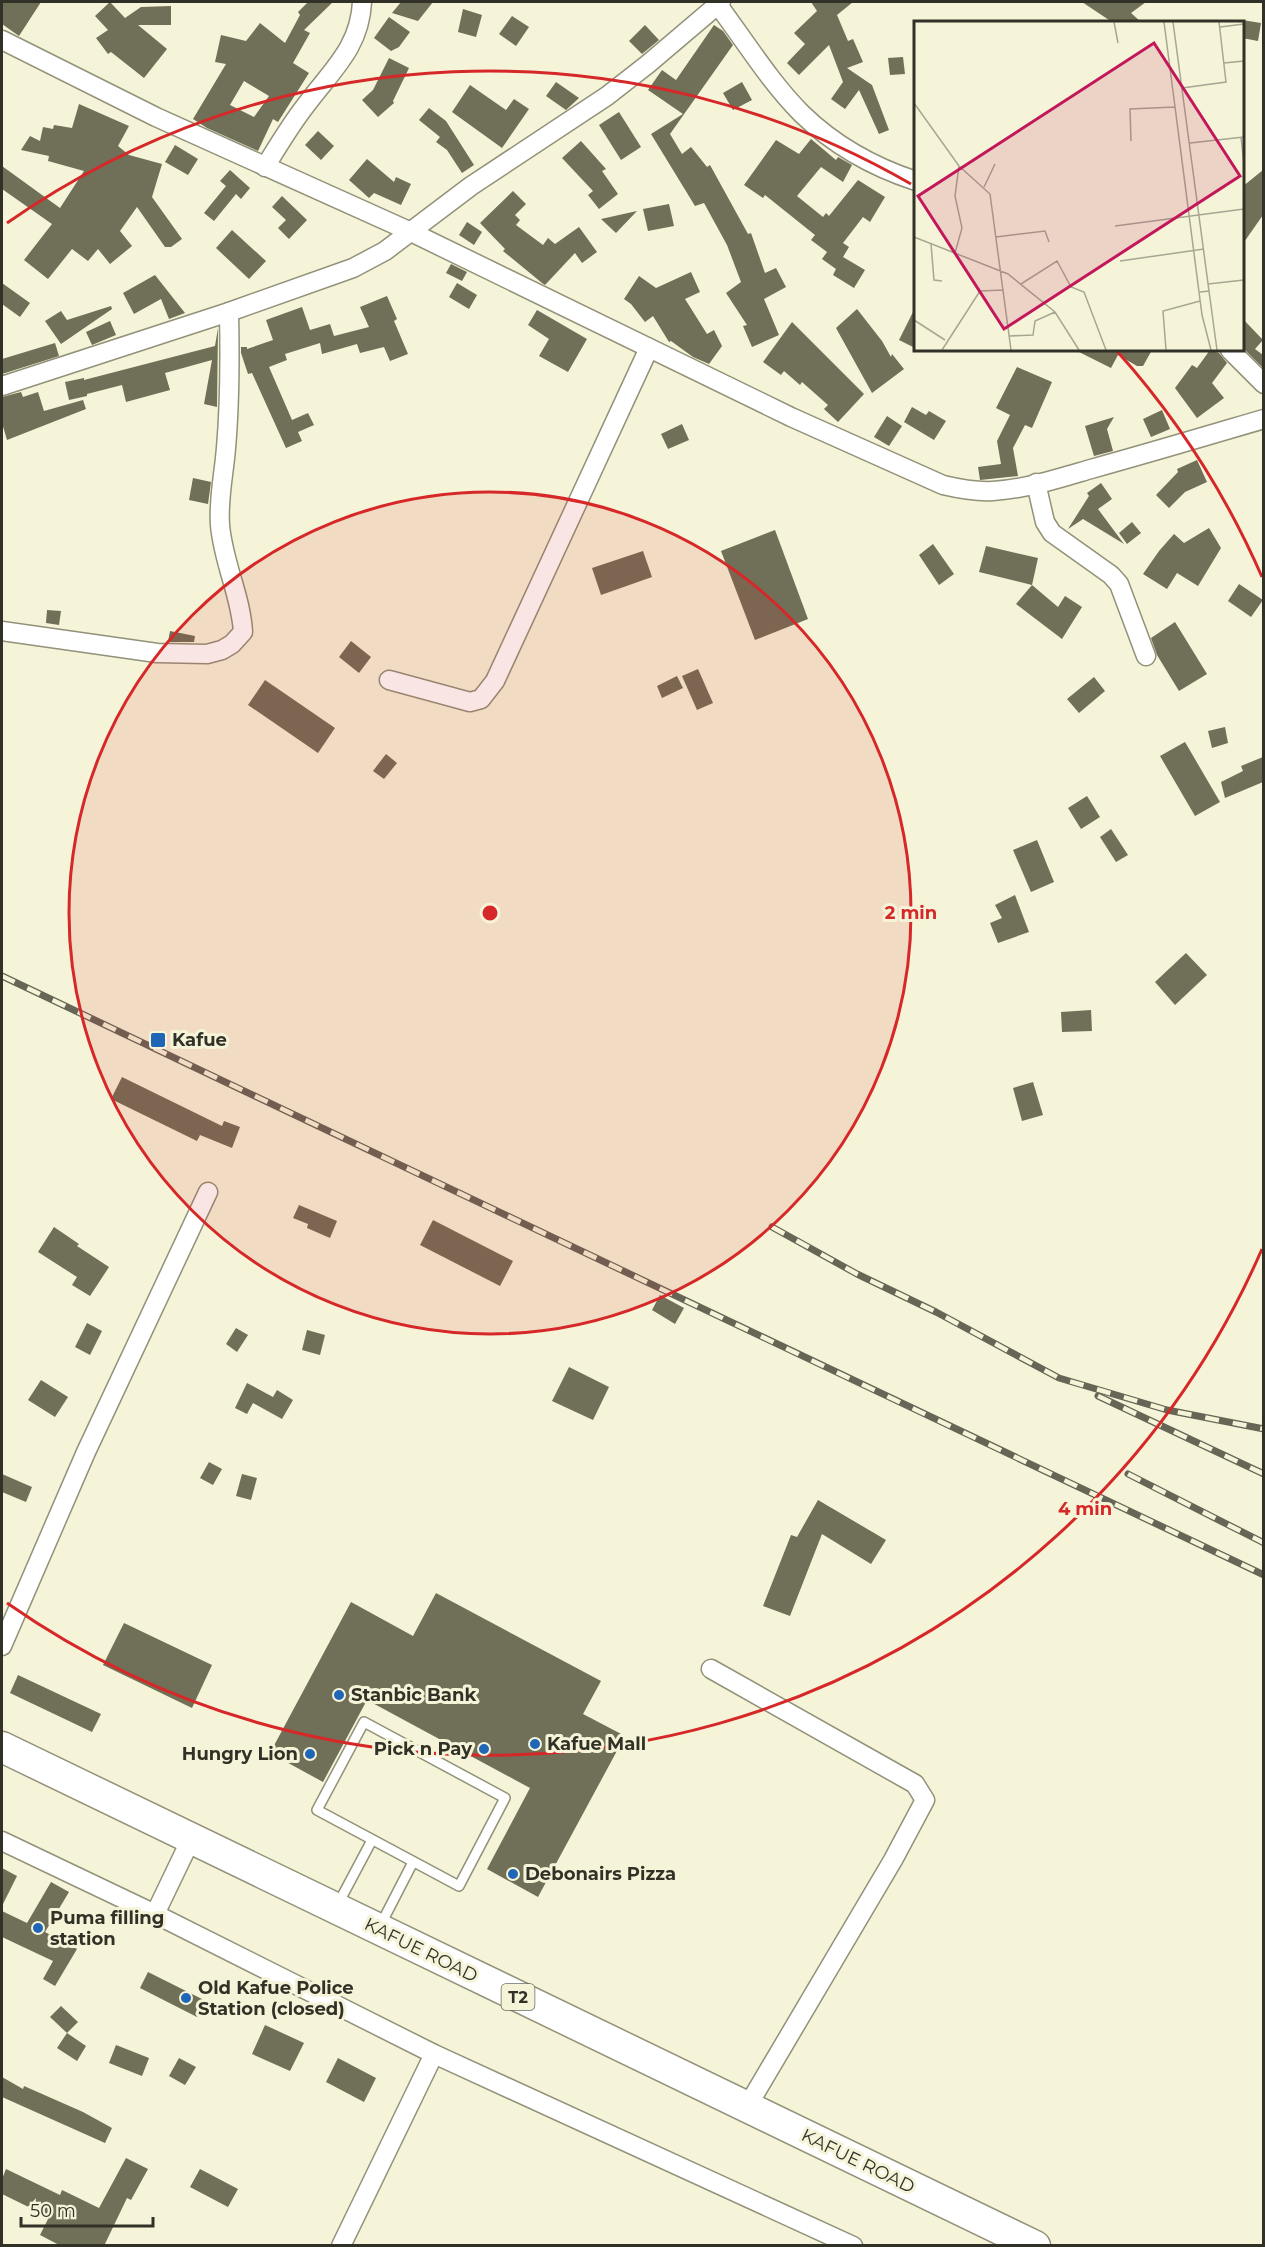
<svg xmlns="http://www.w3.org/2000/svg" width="1265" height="2247" font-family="Montserrat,sans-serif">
  <rect width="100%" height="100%" fill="#f5f4d9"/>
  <g fill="#706f57" fill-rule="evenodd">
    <path d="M 2,2 L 41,2 L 19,36 L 2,24 Z"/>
    <path d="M 110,2 L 125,18 L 141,7 L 171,6 L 171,25 L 138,25 L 167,49 L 144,78 L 111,52 L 108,54 L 96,38 L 108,30 L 95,16 Z"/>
    <path d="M 308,2 L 333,2 L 304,30 L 310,33 L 293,63 L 309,73 L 278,122 L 273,119 L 258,151 L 207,128 L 193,119 L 226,64 L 215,62 L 221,35 L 246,41 L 260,23 L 285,43 L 300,15 L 298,12 ZM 244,81 L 269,96 L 254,117 L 230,105 Z"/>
    <path d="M 401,2 L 433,2 L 418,21 L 392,13 Z"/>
    <path d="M 811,2 L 853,2 L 837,15 L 848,41 L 853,39 L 863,62 L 847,68 L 872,85 L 889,130 L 879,134 L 859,90 L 845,109 L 831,99 L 843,82 L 829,45 L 799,75 L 787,63 L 805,44 L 794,33 L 817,11 Z"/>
    <path d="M 1082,2 L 1146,2 L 1131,13 L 1141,22 L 1112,22 Z"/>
    <path d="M 463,9 L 482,15 L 476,37 L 458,32 Z"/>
    <path d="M 512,16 L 529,27 L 516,46 L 499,34 Z"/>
    <path d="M 389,17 L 410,32 L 399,47 L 391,51 L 374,38 Z"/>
    <path d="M 1242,20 L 1261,23 L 1258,41 L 1242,38 Z"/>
    <path d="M 645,25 L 659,40 L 642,54 L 629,41 Z"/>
    <path d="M 714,25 L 723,31 L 733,45 L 670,134 L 682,154 L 691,147 L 707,167 L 710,165 L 748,234 L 751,233 L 765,273 L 776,268 L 786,287 L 764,299 L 779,335 L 752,347 L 743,326 L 747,325 L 726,293 L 741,282 L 727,245 L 704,203 L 695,206 L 651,134 L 683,114 L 648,90 L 662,70 L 676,80 Z"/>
    <path d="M 903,57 L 905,74 L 890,75 L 888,58 Z"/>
    <path d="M 389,58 L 409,68 L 393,101 L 394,103 L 378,117 L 362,100 L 373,90 Z"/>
    <path d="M 556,82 L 579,98 L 566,110 L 546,96 Z"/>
    <path d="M 742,82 L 752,100 L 733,110 L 723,93 Z"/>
    <path d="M 470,85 L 506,110 L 514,99 L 529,109 L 502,148 L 452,112 Z"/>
    <path d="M 79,104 L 129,126 L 118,146 L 129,155 L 162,164 L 152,197 L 182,239 L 171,247 L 165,247 L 137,207 L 120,231 L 132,246 L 110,264 L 98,249 L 88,261 L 72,249 L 48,279 L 24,260 L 52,224 L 2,189 L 2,166 L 60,208 L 84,171 L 48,161 L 49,156 L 21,150 L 30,136 L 40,141 L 43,127 L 53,129 L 54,125 L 72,128 Z"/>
    <path d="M 429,108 L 446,121 L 474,165 L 462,173 L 447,150 L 436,142 L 440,137 L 419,120 Z"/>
    <path d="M 619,112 L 641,147 L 621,160 L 599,125 Z"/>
    <path d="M 318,131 L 334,146 L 321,160 L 305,145 Z"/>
    <path d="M 811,139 L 836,160 L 838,157 L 852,165 L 843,182 L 821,167 L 797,196 L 823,217 L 826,213 L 829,216 L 858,180 L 885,197 L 870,222 L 863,217 L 843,243 L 849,247 L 843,257 L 865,270 L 854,288 L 833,275 L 836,269 L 822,259 L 827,252 L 811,240 L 815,235 L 765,195 L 763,198 L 744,185 L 776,140 L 799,154 Z"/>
    <path d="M 581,141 L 606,169 L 602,171 L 618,194 L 599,209 L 588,195 L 593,191 L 562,158 Z"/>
    <path d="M 175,145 L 198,159 L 188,175 L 165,162 Z"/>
    <path d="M 367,159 L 394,182 L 396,177 L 411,184 L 401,205 L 374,193 L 369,198 L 349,180 Z"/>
    <path d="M 230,170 L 250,188 L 241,199 L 236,194 L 214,221 L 204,213 L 226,186 L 220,181 Z"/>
    <path d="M 1263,170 L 1263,215 L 1242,245 L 1242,187 Z"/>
    <path d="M 513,191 L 526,204 L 515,215 L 520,220 L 516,225 L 543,245 L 548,238 L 555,244 L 579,227 L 597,252 L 582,263 L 575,253 L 545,285 L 542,283 L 503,251 L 505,249 L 480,223 Z"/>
    <path d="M 282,196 L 307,220 L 289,239 L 278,228 L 286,220 L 272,207 Z"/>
    <path d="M 669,204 L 674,226 L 648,231 L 643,209 Z"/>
    <path d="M 637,211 L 616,233 L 601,219 Z"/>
    <path d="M 467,222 L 482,232 L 474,245 L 459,235 Z"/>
    <path d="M 232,230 L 266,261 L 249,279 L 216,248 Z"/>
    <path d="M 451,264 L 467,272 L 462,281 L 446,273 Z"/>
    <path d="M 691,272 L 700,292 L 685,299 L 707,334 L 714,330 L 722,346 L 709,364 L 693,357 L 671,341 L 669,342 L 653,316 L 645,322 L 631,304 L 624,299 L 639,276 L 656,288 Z"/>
    <path d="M 155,275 L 185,313 L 169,319 L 161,299 L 134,314 L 123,293 Z"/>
    <path d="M 2,283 L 30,303 L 20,317 L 2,304 Z"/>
    <path d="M 457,283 L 477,295 L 469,309 L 449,297 Z"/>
    <path d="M 387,296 L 397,319 L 394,321 L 408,354 L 390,361 L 384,347 L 360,353 L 357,344 L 322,354 L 320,343 L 285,354 L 287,360 L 269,367 L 292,420 L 308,413 L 314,425 L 298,432 L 302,441 L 286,448 L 252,373 L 248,374 L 241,353 L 241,347 L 247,347 L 247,349 L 273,340 L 266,320 L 302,307 L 310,330 L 330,324 L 334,336 L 369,327 L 360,307 Z"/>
    <path d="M 111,306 L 112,309 L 61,344 L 45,321 L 61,311 L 67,320 Z"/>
    <path d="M 915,308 L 915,348 L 899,340 Z"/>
    <path d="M 857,309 L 882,341 L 891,357 L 892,354 L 904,369 L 872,393 L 836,328 Z"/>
    <path d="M 537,310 L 587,339 L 568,372 L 539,356 L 549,339 L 528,325 Z"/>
    <path d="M 1242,318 L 1263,340 L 1255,349 L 1263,355 L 1263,368 L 1242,347 Z"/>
    <path d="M 110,321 L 116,335 L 92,345 L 86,332 Z"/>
    <path d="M 792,322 L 864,394 L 838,422 L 824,409 L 828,405 L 802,382 L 800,385 L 784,371 L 781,375 L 763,362 Z"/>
    <path d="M 218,328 L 217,407 L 204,404 L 212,360 L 165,373 L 170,390 L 126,402 L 122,385 L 87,394 L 87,396 L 69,400 L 65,382 L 84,378 L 84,380 L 215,346 Z"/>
    <path d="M 55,343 L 59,356 L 2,374 L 2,359 Z"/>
    <path d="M 1075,350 L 1152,350 L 1143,366 L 1137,366 L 1118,355 L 1111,368 Z"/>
    <path d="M 1210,350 L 1219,353 L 1227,363 L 1212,383 L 1224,398 L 1197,418 L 1175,388 L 1192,365 L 1197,368 Z"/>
    <path d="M 1017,367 L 1052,382 L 1032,428 L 1025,425 L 1013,448 L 1018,476 L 980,480 L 978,467 L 1001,464 L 997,441 L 1010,415 L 996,408 Z"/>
    <path d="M 21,392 L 23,397 L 38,392 L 44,411 L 83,400 L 86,409 L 7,440 L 2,423 L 2,397 Z"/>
    <path d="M 912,407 L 926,415 L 929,411 L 946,421 L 934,440 L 904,422 Z"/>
    <path d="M 1162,410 L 1170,429 L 1151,437 L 1143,419 Z"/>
    <path d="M 887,416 L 902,426 L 889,446 L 874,437 Z"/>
    <path d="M 1114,417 L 1107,429 L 1113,451 L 1094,456 L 1085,426 Z"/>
    <path d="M 682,424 L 689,440 L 668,449 L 661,434 Z"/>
    <path d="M 1197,460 L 1207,482 L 1185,492 L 1169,508 L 1156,495 L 1178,472 L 1177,469 Z"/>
    <path d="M 193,478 L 211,482 L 208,504 L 189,500 Z"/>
    <path d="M 1101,483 L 1112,499 L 1098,509 L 1124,544 L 1083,519 L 1068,529 L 1089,496 L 1087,493 Z"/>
    <path d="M 1132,522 L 1141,533 L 1127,544 L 1119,533 Z"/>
    <path d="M 1209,528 L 1221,548 L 1198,586 L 1177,573 L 1167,589 L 1143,574 L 1159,551 L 1174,534 L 1184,543 Z"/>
    <path d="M 775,530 L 808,619 L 755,640 L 721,551 Z"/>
    <path d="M 933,544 L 954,574 L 939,585 L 919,555 Z"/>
    <path d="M 986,546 L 1038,558 L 1032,585 L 979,572 Z"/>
    <path d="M 643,551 L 652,577 L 601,595 L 592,568 Z"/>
    <path d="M 1239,584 L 1263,600 L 1251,617 L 1228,601 Z"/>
    <path d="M 1032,585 L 1058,607 L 1065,596 L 1082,607 L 1062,639 L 1016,604 Z"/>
    <path d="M 47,610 L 61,611 L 59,625 L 46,623 Z"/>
    <path d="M 1175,622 L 1207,674 L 1179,691 L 1157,655 L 1151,638 Z"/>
    <path d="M 170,631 L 195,636 L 194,642 L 168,642 Z"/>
    <path d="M 351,641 L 371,657 L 359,673 L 339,657 Z"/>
    <path d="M 698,669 L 713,703 L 697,710 L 682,676 Z"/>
    <path d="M 677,676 L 683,688 L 662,698 L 657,686 Z"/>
    <path d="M 1094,677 L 1105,691 L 1079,713 L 1067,699 Z"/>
    <path d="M 265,680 L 335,728 L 318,753 L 248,705 Z"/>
    <path d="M 1225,727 L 1228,743 L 1212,748 L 1208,731 Z"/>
    <path d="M 1185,742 L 1220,802 L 1195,816 L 1160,756 Z"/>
    <path d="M 386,754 L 397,763 L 384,779 L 373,771 Z"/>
    <path d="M 1263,757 L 1263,782 L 1225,798 L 1221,782 L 1243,771 L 1241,766 Z"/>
    <path d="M 1087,796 L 1100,817 L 1081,829 L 1068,808 Z"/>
    <path d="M 1111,829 L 1128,855 L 1116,862 L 1100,837 Z"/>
    <path d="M 1037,840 L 1054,882 L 1031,892 L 1013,850 Z"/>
    <path d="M 1015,895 L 1029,932 L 998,943 L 990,923 L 1002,918 L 995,905 Z"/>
    <path d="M 1186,953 L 1207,975 L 1175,1005 L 1155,982 Z"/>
    <path d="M 1091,1010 L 1092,1031 L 1062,1032 L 1061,1012 Z"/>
    <path d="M 122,1077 L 222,1126 L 224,1121 L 240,1127 L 232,1148 L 200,1135 L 197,1141 L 111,1099 Z"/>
    <path d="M 1033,1082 L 1043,1115 L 1022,1121 L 1013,1088 Z"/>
    <path d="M 299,1205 L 337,1221 L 330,1238 L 307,1228 L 308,1224 L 293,1218 Z"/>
    <path d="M 433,1220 L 513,1261 L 500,1286 L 420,1245 Z"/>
    <path d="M 54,1227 L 79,1244 L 77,1246 L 109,1267 L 90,1296 L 72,1285 L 77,1277 L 38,1252 Z"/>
    <path d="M 660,1295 L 684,1308 L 675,1324 L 652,1310 Z"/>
    <path d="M 87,1323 L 102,1331 L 90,1355 L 75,1347 Z"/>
    <path d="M 236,1328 L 248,1335 L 237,1352 L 226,1344 Z"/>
    <path d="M 307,1330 L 325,1335 L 320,1355 L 302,1350 Z"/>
    <path d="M 569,1367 L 609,1387 L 593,1420 L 552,1401 Z"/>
    <path d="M 41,1380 L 68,1397 L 55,1417 L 28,1400 Z"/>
    <path d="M 247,1383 L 273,1397 L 277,1390 L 293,1400 L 282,1419 L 253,1403 L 247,1414 L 235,1408 Z"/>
    <path d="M 209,1462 L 222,1469 L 213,1485 L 200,1478 Z"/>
    <path d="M 2,1474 L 32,1487 L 26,1502 L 2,1492 Z"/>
    <path d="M 242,1474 L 257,1478 L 251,1500 L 236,1496 Z"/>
    <path d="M 818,1500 L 886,1540 L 871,1564 L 822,1534 L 790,1616 L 763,1606 L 791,1535 L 797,1537 Z"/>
    <path d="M 436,1593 L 601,1681 L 583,1714 L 625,1736 L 538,1897 L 487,1869 L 530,1788 L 367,1700 L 323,1782 L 270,1753 L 351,1602 L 413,1636 Z"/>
    <path d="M 124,1623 L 212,1665 L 192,1708 L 103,1665 Z"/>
    <path d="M 18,1675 L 101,1714 L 92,1732 L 10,1693 Z"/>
    <path d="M 2,1868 L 17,1876 L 2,1906 Z"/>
    <path d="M 51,1882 L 69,1892 L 45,1932 L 77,1949 L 55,1986 L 43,1979 L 53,1961 L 2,1937 L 2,1911 L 27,1923 Z"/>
    <path d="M 148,1972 L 206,2001 L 197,2017 L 140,1988 Z"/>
    <path d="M 61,2006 L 78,2022 L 67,2033 L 50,2017 Z"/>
    <path d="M 265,2025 L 304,2043 L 290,2071 L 252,2054 Z"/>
    <path d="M 67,2033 L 86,2046 L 77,2061 L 57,2048 Z"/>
    <path d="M 116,2045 L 149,2058 L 142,2076 L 109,2063 Z"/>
    <path d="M 179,2058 L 196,2067 L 185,2085 L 169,2076 Z"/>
    <path d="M 338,2058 L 376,2078 L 364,2102 L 326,2082 Z"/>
    <path d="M 2,2077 L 23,2089 L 24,2086 L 83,2112 L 112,2128 L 105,2143 L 2,2097 Z"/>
    <path d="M 126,2158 L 148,2169 L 131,2200 L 127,2198 L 104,2246 L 61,2246 L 40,2235 L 49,2217 L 2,2194 L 2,2179 L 6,2169 L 60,2195 L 62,2190 L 99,2208 Z"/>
    <path d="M 200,2169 L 238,2189 L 228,2207 L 190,2187 Z"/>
  </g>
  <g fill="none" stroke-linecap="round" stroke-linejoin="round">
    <defs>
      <g id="service">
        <path d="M 364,1722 L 505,1798 L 459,1886 L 317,1810 Z"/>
        <path d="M 338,1904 L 372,1840"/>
        <path d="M 380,1926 L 413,1862"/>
      </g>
      <g id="minor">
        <path d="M 718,5 C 745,41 770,82 802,114 C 834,145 873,167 916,181"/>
        <path d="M 2,40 L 156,117 L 409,231 L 791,417 L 943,485 C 960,489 976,492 993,491 C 1026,489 1060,478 1091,469 C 1149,453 1206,436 1264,419"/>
        <path d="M 265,167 C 278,146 291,124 306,105 C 332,70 360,47 362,2"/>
        <path d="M 1230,350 L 1264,384"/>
        <path d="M 2,386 L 229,312 L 353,268 L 385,251 L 471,186 L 607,96 L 648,64 L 721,2"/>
        <path d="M 1036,483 L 1045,522 L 1052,533 L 1111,575 L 1119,584 L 1146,656"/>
        <path d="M 2,631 L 157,653 L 207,654 L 222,650 L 232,644 L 243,632 C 241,596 223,562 220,525 C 218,499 224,474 226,448 C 230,402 230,358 229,312"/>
        <path d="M 389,680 L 470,702 L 481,699 L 495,681 L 649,348"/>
        <path d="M 2,1646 L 86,1452 L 208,1192"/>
        <path d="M 711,1669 L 915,1784 L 925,1800 L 893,1860 L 747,2107"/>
        <path d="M 2,1841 L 155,1914 L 434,2054 L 853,2246"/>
        <path d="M 155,1914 L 191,1839"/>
        <path d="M 341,2246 L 434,2054"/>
      </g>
      <path id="trunk" d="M 2,1747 L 1035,2246"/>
    </defs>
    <use href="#service" stroke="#929179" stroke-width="12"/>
    <use href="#minor" stroke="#929179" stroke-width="21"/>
    <use href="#trunk" stroke="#929179" stroke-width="33"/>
    <use href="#service" stroke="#fff" stroke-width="9"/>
    <use href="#minor" stroke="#fff" stroke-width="18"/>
    <use href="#trunk" stroke="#fff" stroke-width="30"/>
    <defs>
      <g id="rail">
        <path d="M 2,976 L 1264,1575"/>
        <path d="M 772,1227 L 857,1274 L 936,1312 L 1059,1378 L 1167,1410 L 1264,1429"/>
        <path d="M 1098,1396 L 1264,1474"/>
        <path d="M 1128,1474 L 1264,1543"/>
      </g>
    </defs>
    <use href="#rail" stroke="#666556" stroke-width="7"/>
    <use href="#rail" stroke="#f5f4d9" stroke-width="4.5" stroke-dasharray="14" stroke-linecap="butt"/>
  </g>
  <circle cx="490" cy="913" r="421" fill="#d62828" fill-opacity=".12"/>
  <g fill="none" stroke="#d62828" stroke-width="3">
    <circle cx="490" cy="913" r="421"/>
    <path d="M1262 1249A842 842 0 0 1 7 1603M7 223A842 842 0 0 1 911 184M1116 350A842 842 0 0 1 1262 577"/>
  </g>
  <g fill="#2066b6" stroke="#f5f4d9" stroke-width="2">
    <rect x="150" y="1032" width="16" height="16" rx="3"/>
    <circle cx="339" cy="1695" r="6"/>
    <circle cx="535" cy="1744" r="6"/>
    <circle cx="484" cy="1749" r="6"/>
    <circle cx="310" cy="1754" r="6"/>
    <circle cx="513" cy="1874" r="6"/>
    <circle cx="38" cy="1928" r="6"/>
    <circle cx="186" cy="1998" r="6"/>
  </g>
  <g text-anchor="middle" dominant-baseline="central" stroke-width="6" stroke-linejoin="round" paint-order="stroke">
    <rect fill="#f5f4d9" stroke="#6c6c5c" stroke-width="1.5" x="501.5" y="1984" width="33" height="26" rx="4.5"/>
    <g font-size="16" font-weight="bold" fill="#323127">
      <text x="518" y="1997">T2</text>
    </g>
    <g font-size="18" font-weight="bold" fill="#323127" stroke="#f5f4d9" text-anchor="start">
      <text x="172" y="1040">Kafue</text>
      <text x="351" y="1695">Stanbic Bank</text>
      <text x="547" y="1744">Kafue Mall</text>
      <text x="472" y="1749" text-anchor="end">Pick n Pay</text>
      <text x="298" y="1754" text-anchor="end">Hungry Lion</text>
      <text x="525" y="1874">Debonairs Pizza</text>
      <text x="50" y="1918">Puma filling<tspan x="50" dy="21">station</tspan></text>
      <text x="198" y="1988">Old Kafue Police<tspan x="198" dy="21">Station (closed)</tspan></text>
    </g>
    <g font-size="18" fill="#323127" stroke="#f5f4d9">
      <text transform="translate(421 1950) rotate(26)">KAFUE ROAD</text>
      <text transform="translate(858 2161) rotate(26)">KAFUE ROAD</text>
    </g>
  </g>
  <g transform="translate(914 21)">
    <rect width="330" height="330" fill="#f5f4d9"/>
    <path fill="none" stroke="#a7a692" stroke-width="1.5" d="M 200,1 L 204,22M 250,1 L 288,294 L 297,329M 259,1 L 295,270 L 286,271M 306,6 L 330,3M 310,42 L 330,40M 268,67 L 312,61 L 305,1M 0,82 L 45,145 L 76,173 L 97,329M 327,116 L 330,143M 217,120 L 216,88 L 261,86M 276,122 L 330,116M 70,166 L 81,143M 201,205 L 330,188M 0,216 L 94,253 L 141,291 L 165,329M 82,216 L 131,210 L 135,221M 17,223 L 20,259 L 28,260M 41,232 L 48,207 L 41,175 L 45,145M 206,240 L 290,228M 107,263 L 143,240 L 157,266 L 170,271 L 192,329M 294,263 L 330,259M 295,270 L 303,329M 0,299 L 31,319M 95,315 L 119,314 L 121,300 L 141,291M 28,329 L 66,270 L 89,269M 252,329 L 249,290 L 286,280"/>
    <path fill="#c2185b" fill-opacity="0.15" stroke="#c2185b" stroke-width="3" d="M 240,22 L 326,155 L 90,308 L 4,175 Z"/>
    <rect width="330" height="330" fill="none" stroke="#323127" stroke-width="3"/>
  </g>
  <circle cx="490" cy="913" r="9" fill="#d62828" stroke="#f5f4d9" stroke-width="3"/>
  <g font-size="18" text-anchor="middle" font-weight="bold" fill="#d62828" stroke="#f5f4d9" stroke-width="6" stroke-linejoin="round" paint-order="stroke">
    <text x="911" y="919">2 min</text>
    <text x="1085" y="1515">4 min</text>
  </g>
  <rect width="1265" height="2247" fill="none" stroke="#323127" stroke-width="6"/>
  <path d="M21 2217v9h132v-9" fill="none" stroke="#323127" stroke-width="3"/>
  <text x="30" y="2217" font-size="18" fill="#323127" stroke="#f5f4d9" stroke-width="4.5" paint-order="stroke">50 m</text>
</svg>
